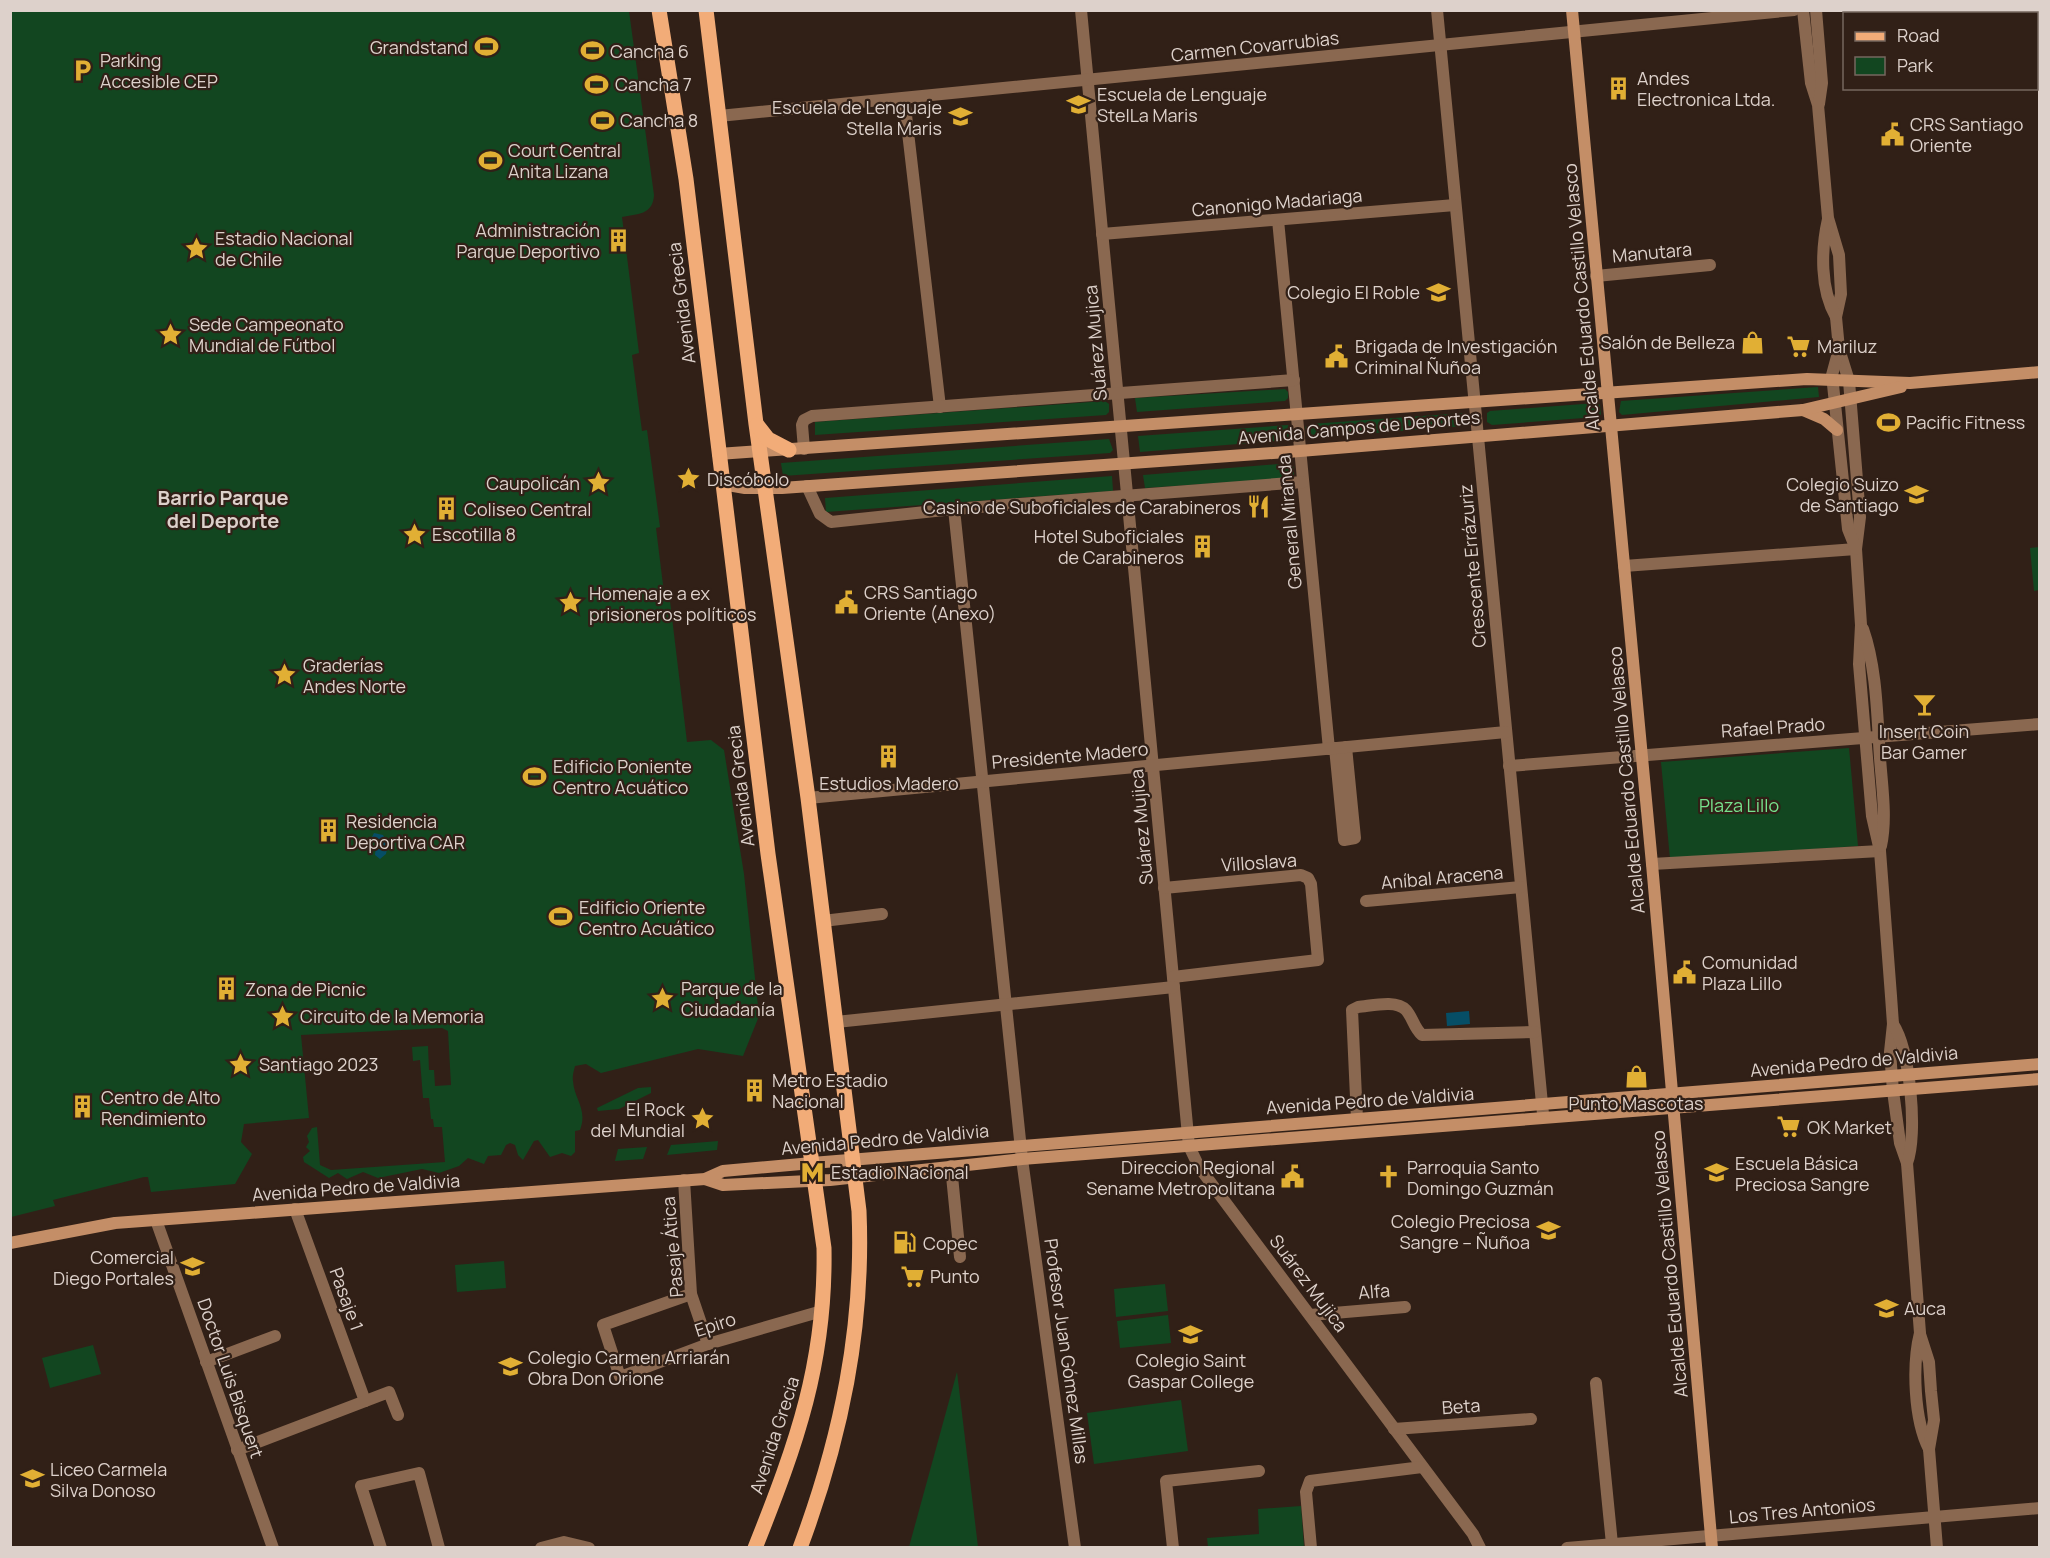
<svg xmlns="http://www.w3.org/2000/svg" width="2050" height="1558" font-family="Manrope,sans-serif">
  <rect width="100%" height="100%" fill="#312017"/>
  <g fill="#124620">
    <path d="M 11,11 L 629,11 L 654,195 C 653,215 637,214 622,217 L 639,353 L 632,355 L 642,431 L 647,430 L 660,527 L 656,528 L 665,601 L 670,601 L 687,742 L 711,740 L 724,750 L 744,874 L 759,1016 L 743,1056 L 698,1049 L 601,1073 L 586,1064 L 575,1066 C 574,1070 572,1076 573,1081 C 574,1099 588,1109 580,1130 L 575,1131 L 575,1152 L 571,1156 L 562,1153 L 550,1157 L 538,1140 L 534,1141 L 523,1160 L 518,1155 L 515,1145 L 510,1143 L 506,1145 L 501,1155 L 488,1156 L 484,1164 L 468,1158 L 459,1166 L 439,1173 L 422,1169 L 378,1178 L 363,1172 L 347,1179 L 338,1173 L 329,1178 L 304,1162 L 303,1157 L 310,1151 L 306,1147 L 309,1142 L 307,1136 L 312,1128 L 317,1127 L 320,1165 L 331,1170 L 445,1162 L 442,1127 L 434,1127 L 433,1119 L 431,1119 L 429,1098 L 423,1098 L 420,1060 L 413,1061 L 412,1047 L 428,1046 L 429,1070 L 434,1070 L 435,1086 L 451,1085 L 448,1031 L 442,1028 L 301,1035 L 309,1118 L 244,1124 L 241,1142 L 252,1154 L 235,1184 L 151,1192 L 148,1177 L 144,1177 L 53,1200 L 55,1206 L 11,1217 Z"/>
    <path d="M 1818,387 L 1819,397 L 1622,415 L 1619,412 L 1621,401 Z"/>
    <path d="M 1285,389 L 1288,392 L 1288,398 L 1285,401 L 1137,412 L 1135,398 Z"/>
    <path d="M 1105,401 L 1109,404 L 1109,412 L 1106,415 L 815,435 L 815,422 Z"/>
    <path d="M 1596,403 L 1600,405 L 1601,415 L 1597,417 L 1492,425 L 1487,422 L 1487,413 L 1490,411 Z"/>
    <path d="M 1464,413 L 1469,416 L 1469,424 L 1465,426 L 1312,438 L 1306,435 L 1305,427 L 1310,424 Z"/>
    <path d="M 1288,425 L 1292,429 L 1292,437 L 1289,440 L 1140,452 L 1138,436 Z"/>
    <path d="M 1109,439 L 1113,450 L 1110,453 L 783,476 L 781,463 Z"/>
    <path d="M 1290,463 L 1294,467 L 1294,475 L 1291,478 L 1145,488 L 1143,475 Z"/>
    <path d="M 1112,476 L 1113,491 L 826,512 L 825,498 Z"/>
    <path d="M 2039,547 L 2039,590 L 2034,591 L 2030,548 Z"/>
    <path d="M 1849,748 L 1858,846 L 1670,859 L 1661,762 Z"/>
    <path d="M 651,1087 L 651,1093 L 619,1109 L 598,1111 L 597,1108 L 638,1088 Z"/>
    <path d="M 718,1141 L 717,1150 L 667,1155 L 671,1145 Z"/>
    <path d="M 647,1147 L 643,1159 L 615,1161 L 618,1149 Z"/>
    <path d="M 504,1261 L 506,1288 L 457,1292 L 455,1265 Z"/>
    <path d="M 1165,1284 L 1168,1311 L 1116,1317 L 1114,1289 Z"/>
    <path d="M 1168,1315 L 1171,1343 L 1120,1348 L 1117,1321 Z"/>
    <path d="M 93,1345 L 101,1374 L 50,1388 L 42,1358 Z"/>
    <path d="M 957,1372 L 978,1547 L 909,1547 Z"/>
    <path d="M 1181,1400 L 1188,1451 L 1094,1464 L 1087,1413 Z"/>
    <path d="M 1301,1506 L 1304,1547 L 1208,1547 L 1207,1538 L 1259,1534 L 1258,1509 Z"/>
  </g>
  <g fill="#064e66">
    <path d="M 374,833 L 383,835 L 388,844 L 386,854 L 380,859 L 375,855 L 376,846 L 372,837 Z"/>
    <path d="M 1469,1011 L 1470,1024 L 1447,1026 L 1446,1013 Z"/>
  </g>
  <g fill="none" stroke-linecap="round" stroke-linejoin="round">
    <g stroke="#8a6850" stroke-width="12">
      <path d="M 1081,10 L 1189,1146 L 1199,1167 L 1473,1534 L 1480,1548"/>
      <path d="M 1437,10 L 1543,1114"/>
      <path d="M 904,98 L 940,407"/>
      <path d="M 719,116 L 1794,10"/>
      <path d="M 1278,220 L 1329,749"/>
      <path d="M 1102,234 L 1455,205"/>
      <path d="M 1596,276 L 1710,265"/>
      <path d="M 804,449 L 802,425 L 804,420 L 812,416 L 1294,380"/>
      <path d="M 807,486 L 820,514 L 831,522 L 954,509 L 1303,482"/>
      <path d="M 954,509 L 1022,1159 L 1075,1548"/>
      <path d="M 1624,566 L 1856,549"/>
      <path d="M 1335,748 L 1344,840 L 1355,838 L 1346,747"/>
      <path d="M 1509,766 L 2040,724"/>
      <path d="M 808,798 L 1506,732"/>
      <path d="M 1652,864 L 1880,851"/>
      <path d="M 1164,888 L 1301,875 L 1308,878 L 1311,884 L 1318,960 L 1173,977"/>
      <path d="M 1366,901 L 1521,887"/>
      <path d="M 823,921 L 882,914"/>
      <path d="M 836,1022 L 1174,987"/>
      <path d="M 1357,1119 L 1352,1010 L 1358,1007 C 1371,1006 1396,999 1406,1010 C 1413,1018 1414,1028 1422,1035 L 1535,1032"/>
      <path d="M 951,1166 L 960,1257"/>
      <path d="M 684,1180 L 691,1294 L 708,1344"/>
      <path d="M 295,1209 L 365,1401"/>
      <path d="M 156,1220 L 273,1548"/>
      <path d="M 691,1294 L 603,1325 L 620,1377 L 708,1344 L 822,1311"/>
      <path d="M 1310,1315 L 1405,1307"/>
      <path d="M 206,1362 L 275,1336"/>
      <path d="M 1596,1383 L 1612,1544"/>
      <path d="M 1394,1429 L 1531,1419"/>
      <path d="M 237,1450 L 389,1392 L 398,1415"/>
      <path d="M 381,1548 L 361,1486 L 419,1473 L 439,1548"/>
      <path d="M 541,1548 L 564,1542 L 589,1548"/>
      <path d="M 1173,1548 L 1166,1481 L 1259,1471"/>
      <path d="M 1311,1548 L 1306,1492 L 1310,1481 L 1422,1467"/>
      <path d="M 1567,1548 L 2040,1508"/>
    </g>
    <g stroke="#8a6850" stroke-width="12">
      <path d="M 1803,10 L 1811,83 L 1818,105 L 1828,218 L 1839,255 L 1841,294 L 1836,317 L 1839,349 L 1849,381 L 1860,517 L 1856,549 L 1861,625 L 1859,664 L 1872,816 L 1880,851 L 1891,996 L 1893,1024 L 1890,1052 L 1893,1091 L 1900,1143 L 1907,1163 L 1920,1333 C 1912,1365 1914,1420 1929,1449"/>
      <path d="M 1816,10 L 1822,83 L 1819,104"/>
      <path d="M 1828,219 C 1821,250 1820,289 1836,317"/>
      <path d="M 1839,349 L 1832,375 L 1848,529 L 1856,549"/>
      <path d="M 1863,629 C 1877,669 1877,716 1880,758 C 1882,787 1887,818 1881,846"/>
      <path d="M 1893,1024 C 1910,1050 1918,1134 1907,1163"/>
      <path d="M 1920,1334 L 1929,1362 L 1931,1391 L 1934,1420 L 1929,1449 L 1937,1548"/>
    </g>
    <g stroke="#c48e67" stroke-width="12">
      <path d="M 1572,10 L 1652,864 L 1712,1548"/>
      <path d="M 1803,410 L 1824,419 L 1837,430"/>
      <path d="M 718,454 L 1807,379 L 1910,383 L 2040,372"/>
      <path d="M 722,484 L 745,488 L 782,488 L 1300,451 L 1803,410 L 1901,387"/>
      <path d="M 705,1179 L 723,1185 L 830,1180 L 1022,1159 L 2040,1079"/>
      <path d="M 10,1243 L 115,1223 L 705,1179 L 723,1171 L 812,1163 L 2040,1064"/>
    </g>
    <g stroke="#f2ac78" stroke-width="15">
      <path d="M 659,10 L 686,179 L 768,854 L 824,1248 C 826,1362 797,1443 755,1548"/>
      <path d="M 706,10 L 756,424 L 808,798 L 859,1211 C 864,1328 841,1438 800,1548"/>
      <path d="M 757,425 L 768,439 L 789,450"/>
    </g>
  </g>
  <defs>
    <symbol id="stadium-bare" viewBox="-9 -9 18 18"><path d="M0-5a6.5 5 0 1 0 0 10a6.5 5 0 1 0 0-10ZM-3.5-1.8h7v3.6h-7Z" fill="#e1af34" stroke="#312017" stroke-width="2.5" paint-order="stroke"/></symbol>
    <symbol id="parking-bare" viewBox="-9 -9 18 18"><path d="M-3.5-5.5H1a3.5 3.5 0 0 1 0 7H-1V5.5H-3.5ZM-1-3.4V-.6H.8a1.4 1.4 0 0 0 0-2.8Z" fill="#e1af34" stroke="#312017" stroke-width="2.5" paint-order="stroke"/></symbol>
    <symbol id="building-bare" viewBox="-9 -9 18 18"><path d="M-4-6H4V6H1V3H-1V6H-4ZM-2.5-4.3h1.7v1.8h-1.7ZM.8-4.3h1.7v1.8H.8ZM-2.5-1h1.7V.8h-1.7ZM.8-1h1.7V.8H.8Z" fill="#e1af34" stroke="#312017" stroke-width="2.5" paint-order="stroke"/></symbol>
    <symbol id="school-bare" viewBox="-9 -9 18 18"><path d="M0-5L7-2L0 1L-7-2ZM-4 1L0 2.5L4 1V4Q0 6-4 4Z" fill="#e1af34" stroke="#312017" stroke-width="2.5" paint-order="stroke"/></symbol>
    <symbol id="civic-bare" viewBox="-9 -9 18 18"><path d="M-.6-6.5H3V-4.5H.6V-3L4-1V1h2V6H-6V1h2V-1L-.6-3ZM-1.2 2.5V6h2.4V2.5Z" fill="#e1af34" stroke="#312017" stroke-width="2.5" paint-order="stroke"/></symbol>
    <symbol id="sight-bare" viewBox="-9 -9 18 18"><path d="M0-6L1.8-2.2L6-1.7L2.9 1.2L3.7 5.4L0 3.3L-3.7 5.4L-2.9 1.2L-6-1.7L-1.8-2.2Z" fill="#e1af34" stroke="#312017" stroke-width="2.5" paint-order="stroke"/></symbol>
    <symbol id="shop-bare" viewBox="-9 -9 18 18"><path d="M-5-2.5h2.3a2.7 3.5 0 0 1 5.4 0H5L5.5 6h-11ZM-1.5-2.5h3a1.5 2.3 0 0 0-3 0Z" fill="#e1af34" stroke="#312017" stroke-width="2.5" paint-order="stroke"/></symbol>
    <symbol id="supermarket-bare" viewBox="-9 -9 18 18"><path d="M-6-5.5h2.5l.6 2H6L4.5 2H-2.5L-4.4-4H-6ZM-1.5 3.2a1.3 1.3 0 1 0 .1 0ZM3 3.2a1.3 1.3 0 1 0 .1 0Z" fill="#e1af34" stroke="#312017" stroke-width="2.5" paint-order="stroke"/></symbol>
    <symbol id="restaurant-bare" viewBox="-9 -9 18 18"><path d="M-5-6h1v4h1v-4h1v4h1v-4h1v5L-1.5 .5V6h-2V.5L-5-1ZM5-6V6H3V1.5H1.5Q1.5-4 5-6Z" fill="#e1af34" stroke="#312017" stroke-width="2.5" paint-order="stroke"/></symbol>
    <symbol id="bar-bare" viewBox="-9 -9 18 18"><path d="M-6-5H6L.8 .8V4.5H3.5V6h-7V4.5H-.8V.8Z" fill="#e1af34" stroke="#312017" stroke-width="2.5" paint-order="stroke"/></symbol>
    <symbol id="metro-bare" viewBox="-9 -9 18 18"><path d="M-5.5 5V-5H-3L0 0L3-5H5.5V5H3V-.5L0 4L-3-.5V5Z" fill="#e1af34" stroke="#312017" stroke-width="2.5" paint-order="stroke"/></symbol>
    <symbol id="church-bare" viewBox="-9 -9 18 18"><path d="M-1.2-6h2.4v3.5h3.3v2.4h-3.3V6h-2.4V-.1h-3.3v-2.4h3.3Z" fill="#e1af34" stroke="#312017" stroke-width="2.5" paint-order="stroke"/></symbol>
    <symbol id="fuel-bare" viewBox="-9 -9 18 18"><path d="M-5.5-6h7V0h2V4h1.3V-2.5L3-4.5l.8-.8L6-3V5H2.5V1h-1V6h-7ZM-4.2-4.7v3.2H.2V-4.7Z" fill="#e1af34" stroke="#312017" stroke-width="2.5" paint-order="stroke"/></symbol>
  </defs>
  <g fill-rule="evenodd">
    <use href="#stadium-bare" x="470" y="30" width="33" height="33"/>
    <use href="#stadium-bare" x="576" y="34" width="33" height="33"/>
    <use href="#parking-bare" x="66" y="54" width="33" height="33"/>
    <use href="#stadium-bare" x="580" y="68" width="33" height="33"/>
    <use href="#building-bare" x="1602" y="72" width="33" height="33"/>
    <use href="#school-bare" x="1062" y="88" width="33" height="33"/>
    <use href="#school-bare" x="944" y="100" width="33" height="33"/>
    <use href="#stadium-bare" x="586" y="104" width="33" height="33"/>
    <use href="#civic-bare" x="1876" y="118" width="33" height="33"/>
    <use href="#stadium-bare" x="474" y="144" width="33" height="33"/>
    <use href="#building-bare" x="602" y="224" width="33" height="33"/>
    <use href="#sight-bare" x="180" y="232" width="33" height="33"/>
    <use href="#school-bare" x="1422" y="276" width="33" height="33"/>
    <use href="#sight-bare" x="154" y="318" width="33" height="33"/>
    <use href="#shop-bare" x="1736" y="326" width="33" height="33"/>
    <use href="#supermarket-bare" x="1782" y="330" width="33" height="33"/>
    <use href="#civic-bare" x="1320" y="340" width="33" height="33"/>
    <use href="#stadium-bare" x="1872" y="406" width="33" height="33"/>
    <use href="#sight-bare" x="672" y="462" width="33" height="33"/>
    <use href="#sight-bare" x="582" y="466" width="33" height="33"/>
    <use href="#school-bare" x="1900" y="478" width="33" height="33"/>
    <use href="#restaurant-bare" x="1242" y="490" width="33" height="33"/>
    <use href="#building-bare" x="430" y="492" width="33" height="33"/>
    <use href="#sight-bare" x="398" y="518" width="33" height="33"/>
    <use href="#building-bare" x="1186" y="530" width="33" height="33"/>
    <use href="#civic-bare" x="830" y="586" width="33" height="33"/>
    <use href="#sight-bare" x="554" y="586" width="33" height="33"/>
    <use href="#sight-bare" x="268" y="658" width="33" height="33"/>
    <use href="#bar-bare" x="1908" y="688" width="33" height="33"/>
    <use href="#building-bare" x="872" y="740" width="33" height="33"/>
    <use href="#stadium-bare" x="518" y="760" width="33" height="33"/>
    <use href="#building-bare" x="312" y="814" width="33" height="33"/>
    <use href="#stadium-bare" x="544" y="900" width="33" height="33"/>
    <use href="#civic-bare" x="1668" y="956" width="33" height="33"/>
    <use href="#building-bare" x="210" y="972" width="33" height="33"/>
    <use href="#sight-bare" x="646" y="982" width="33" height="33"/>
    <use href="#sight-bare" x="266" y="1000" width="33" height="33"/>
    <use href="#sight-bare" x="224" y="1048" width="33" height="33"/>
    <use href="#shop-bare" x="1620" y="1060" width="33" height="33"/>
    <use href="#building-bare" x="738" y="1074" width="33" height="33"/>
    <use href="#building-bare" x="66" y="1090" width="33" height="33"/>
    <use href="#sight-bare" x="686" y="1102" width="33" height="33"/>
    <use href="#supermarket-bare" x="1772" y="1110" width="33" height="33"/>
    <use href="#metro-bare" x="796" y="1156" width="33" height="33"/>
    <use href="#school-bare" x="1700" y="1156" width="33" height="33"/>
    <use href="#civic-bare" x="1276" y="1160" width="33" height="33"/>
    <use href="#church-bare" x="1372" y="1160" width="33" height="33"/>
    <use href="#school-bare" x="1532" y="1214" width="33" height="33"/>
    <use href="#fuel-bare" x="888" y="1226" width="33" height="33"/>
    <use href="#school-bare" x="176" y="1250" width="33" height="33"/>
    <use href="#supermarket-bare" x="896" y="1260" width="33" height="33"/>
    <use href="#school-bare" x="1870" y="1292" width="33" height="33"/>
    <use href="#school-bare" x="1174" y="1318" width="33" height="33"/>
    <use href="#school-bare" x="494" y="1350" width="33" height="33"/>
    <use href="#school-bare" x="16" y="1462" width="33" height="33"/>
  </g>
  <g text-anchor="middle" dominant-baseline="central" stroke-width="4.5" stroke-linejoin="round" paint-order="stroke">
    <g font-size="18" fill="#ddd1cb" stroke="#312017">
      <text transform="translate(1255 46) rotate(-6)">Carmen Covarrubias</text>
      <text transform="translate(1277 202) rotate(-5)">Canonigo Madariaga</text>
      <text transform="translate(1652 252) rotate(-5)">Manutara</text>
      <text transform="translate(1581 297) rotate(-95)">Alcalde Eduardo Castillo Velasco</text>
      <text transform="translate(681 303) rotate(-97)">Avenida Grecia</text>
      <text transform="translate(1095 343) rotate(-95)">Suárez Mujica</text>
      <text transform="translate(1359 427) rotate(-5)">Avenida Campos de Deportes</text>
      <text transform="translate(1289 522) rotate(-95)">General Miranda</text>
      <text transform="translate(1472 566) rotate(-95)">Crescente Errázuriz</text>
      <text transform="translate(1773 727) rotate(-4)">Rafael Prado</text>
      <text transform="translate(1070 755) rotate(-5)">Presidente Madero</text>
      <text transform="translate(1626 780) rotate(-95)">Alcalde Eduardo Castillo Velasco</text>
      <text transform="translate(740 786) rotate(-97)">Avenida Grecia</text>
      <text transform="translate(1141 827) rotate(-95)">Suárez Mujica</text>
      <text transform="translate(1259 862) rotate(-4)">Villoslava</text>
      <text transform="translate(1442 877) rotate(-5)">Aníbal Aracena</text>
      <text transform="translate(1854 1061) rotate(-5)">Avenida Pedro de Valdivia</text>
      <text transform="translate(1370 1100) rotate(-4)">Avenida Pedro de Valdivia</text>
      <text transform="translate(885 1139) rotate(-5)">Avenida Pedro de Valdivia</text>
      <text transform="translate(356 1187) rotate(-4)">Avenida Pedro de Valdivia</text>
      <text transform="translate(672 1247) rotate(-95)">Pasaje Ática</text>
      <text transform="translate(1669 1264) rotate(-95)">Alcalde Eduardo Castillo Velasco</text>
      <text transform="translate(1309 1283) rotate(53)">Suárez Mujica</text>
      <text transform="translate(1374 1291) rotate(-5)">Alfa</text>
      <text transform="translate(347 1299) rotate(70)">Pasaje 1</text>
      <text transform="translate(715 1324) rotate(-18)">Epiro</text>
      <text transform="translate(1067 1351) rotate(82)">Profesor Juan Gómez Millas</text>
      <text transform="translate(231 1378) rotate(71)">Doctor Luis Bisquert</text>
      <text transform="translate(1461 1406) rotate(-4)">Beta</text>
      <text transform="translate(774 1435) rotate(-72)">Avenida Grecia</text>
      <text transform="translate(1802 1510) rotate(-5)">Los Tres Antonios</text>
    </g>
    <g font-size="18" fill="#ddd1cb" stroke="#312017" text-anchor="start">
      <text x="468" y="47" text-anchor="end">Grandstand</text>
      <text x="610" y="51">Cancha 6</text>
      <text x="100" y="60">Parking<tspan x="100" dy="21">Accesible CEP</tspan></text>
      <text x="1637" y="78">Andes<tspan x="1637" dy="21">Electronica Ltda.</tspan></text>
      <text x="615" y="84">Cancha 7</text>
      <text x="1097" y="94">Escuela de Lenguaje<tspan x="1097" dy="21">StelLa Maris</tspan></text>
      <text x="942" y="107" text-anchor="end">Escuela de Lenguaje<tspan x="942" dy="21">Stella Maris</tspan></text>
      <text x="620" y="120">Cancha 8</text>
      <text x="1910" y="124">CRS Santiago<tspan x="1910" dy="21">Oriente</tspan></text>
      <text x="508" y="150">Court Central<tspan x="508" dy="21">Anita Lizana</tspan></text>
      <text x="600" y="230" text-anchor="end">Administración<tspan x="600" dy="21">Parque Deportivo</tspan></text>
      <text x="215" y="238">Estadio Nacional<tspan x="215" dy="21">de Chile</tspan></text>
      <text x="1420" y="292" text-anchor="end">Colegio El Roble</text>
      <text x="189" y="324">Sede Campeonato<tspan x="189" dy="21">Mundial de Fútbol</tspan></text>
      <text x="1735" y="342" text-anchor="end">Salón de Belleza</text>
      <text x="1355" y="346">Brigada de Investigación<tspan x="1355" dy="21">Criminal Ñuñoa</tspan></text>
      <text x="1817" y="346">Mariluz</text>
      <text x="1906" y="422">Pacific Fitness</text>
      <text x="707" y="479">Discóbolo</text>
      <text x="580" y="483" text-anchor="end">Caupolicán</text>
      <text x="1899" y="484" text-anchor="end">Colegio Suizo<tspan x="1899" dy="21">de Santiago</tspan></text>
      <text x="1241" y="507" text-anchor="end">Casino de Suboficiales de Carabineros</text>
      <text x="464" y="509">Coliseo Central</text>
      <text x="432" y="534">Escotilla 8</text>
      <text x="1184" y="536" text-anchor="end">Hotel Suboficiales<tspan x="1184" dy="21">de Carabineros</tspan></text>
      <text x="864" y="592">CRS Santiago<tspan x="864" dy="21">Oriente (Anexo)</tspan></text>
      <text x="589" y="593">Homenaje a ex<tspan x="589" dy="21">prisioneros políticos</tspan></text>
      <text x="303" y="665">Graderías<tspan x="303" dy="21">Andes Norte</tspan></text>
      <text x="1924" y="731" text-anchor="middle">Insert Coin<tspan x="1924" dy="21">Bar Gamer</tspan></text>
      <text x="553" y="766">Edificio Poniente<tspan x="553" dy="21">Centro Acuático</tspan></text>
      <text x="889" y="783" text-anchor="middle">Estudios Madero</text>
      <text x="346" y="821">Residencia<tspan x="346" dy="21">Deportiva CAR</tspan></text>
      <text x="579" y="907">Edificio Oriente<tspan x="579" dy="21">Centro Acuático</tspan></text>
      <text x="1702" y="962">Comunidad<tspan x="1702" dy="21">Plaza Lillo</tspan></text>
      <text x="681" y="988">Parque de la<tspan x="681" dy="21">Ciudadanía</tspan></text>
      <text x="245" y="989">Zona de Picnic</text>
      <text x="300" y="1016">Circuito de la Memoria</text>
      <text x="259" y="1064">Santiago 2023</text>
      <text x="772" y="1080">Metro Estadio<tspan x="772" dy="21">Nacional</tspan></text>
      <text x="101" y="1097">Centro de Alto<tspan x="101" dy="21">Rendimiento</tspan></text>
      <text x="1636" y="1103" text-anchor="middle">Punto Mascotas</text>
      <text x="685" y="1109" text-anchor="end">El Rock<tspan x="685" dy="21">del Mundial</tspan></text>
      <text x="1807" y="1127">OK Market</text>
      <text x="1735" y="1163">Escuela Básica<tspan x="1735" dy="21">Preciosa Sangre</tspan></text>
      <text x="1275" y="1167" text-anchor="end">Direccion Regional<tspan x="1275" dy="21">Sename Metropolitana</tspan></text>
      <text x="1407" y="1167">Parroquia Santo<tspan x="1407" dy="21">Domingo Guzmán</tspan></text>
      <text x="831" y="1172">Estadio Nacional</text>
      <text x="1530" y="1221" text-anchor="end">Colegio Preciosa<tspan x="1530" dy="21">Sangre – Ñuñoa</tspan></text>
      <text x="923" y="1243">Copec</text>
      <text x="174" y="1257" text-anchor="end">Comercial<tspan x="174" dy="21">Diego Portales</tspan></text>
      <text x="930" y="1276">Punto</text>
      <text x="1904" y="1308">Auca</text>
      <text x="528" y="1357">Colegio Carmen Arriarán<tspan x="528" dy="21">Obra Don Orione</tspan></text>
      <text x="1191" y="1360" text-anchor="middle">Colegio Saint<tspan x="1191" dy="21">Gaspar College</tspan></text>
      <text x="50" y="1469">Liceo Carmela<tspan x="50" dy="21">Silva Donoso</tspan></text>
    </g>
    <g font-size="18" fill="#77e28d" stroke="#312017">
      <text x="1739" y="805">Plaza Lillo</text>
    </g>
    <g font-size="20" font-weight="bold" fill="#ddd1cb" stroke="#312017">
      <text x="223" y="497">Barrio Parque<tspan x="223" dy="23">del Deporte</tspan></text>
    </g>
  </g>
  <rect width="2050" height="1558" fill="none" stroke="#ddd1cb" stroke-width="24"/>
  <rect x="1843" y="12" width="195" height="78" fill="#312017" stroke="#76675f" stroke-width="1.5"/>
  <rect x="1855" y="32" width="30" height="9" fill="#f2ac78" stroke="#76675f" stroke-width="1.5"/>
  <text x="1897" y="42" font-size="18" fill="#ddd1cb">Road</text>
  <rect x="1855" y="57" width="30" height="18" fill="#124620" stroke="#76675f" stroke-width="1.5"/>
  <text x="1897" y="72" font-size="18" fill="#ddd1cb">Park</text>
</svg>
